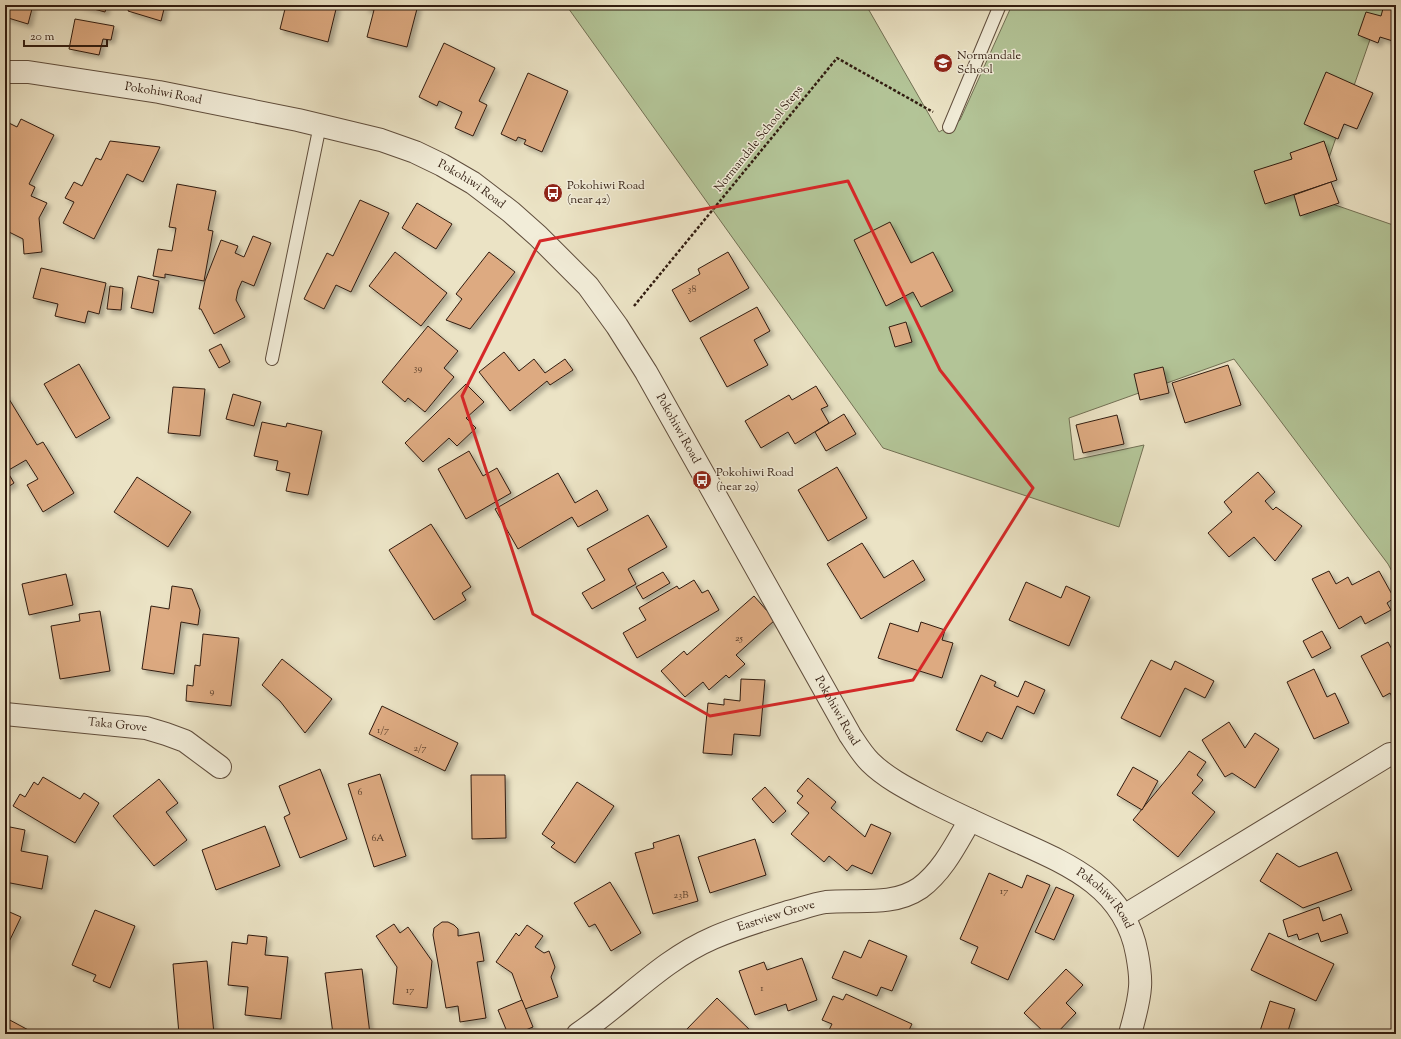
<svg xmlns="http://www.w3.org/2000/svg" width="1401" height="1039" font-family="'Sorts Mill Goudy',serif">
  <defs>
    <filter id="shadow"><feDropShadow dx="3.5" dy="3.5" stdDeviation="2" flood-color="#0004"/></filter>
  </defs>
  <rect width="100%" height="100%" fill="#ebe3c5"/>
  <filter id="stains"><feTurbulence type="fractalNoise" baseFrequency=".005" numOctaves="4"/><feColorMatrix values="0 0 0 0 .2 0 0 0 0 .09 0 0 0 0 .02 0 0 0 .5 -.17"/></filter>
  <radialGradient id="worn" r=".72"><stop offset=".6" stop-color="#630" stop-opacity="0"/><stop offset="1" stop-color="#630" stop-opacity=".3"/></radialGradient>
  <path fill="#b3c497" stroke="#727054" d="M 566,5 L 866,5 L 939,132 L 960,120 L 1012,5 L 1396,5 L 1374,28 L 1315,198 L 1396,226 L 1396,579 L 1388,564 L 1234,359 L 1069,418 L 1074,460 L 1144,445 L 1119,527 L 883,448 Z"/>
  <g fill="#ddaa81" stroke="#311c10" filter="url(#shadow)">
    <path d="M 5,5 L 33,5 L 28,24 L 5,17 Z"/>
    <path d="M 79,5 L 107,5 L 105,12 Z"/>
    <path d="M 130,5 L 165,5 L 161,21 L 128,11 Z"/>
    <path d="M 286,5 L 337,5 L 328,42 L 280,29 Z"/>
    <path d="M 366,5 L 418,5 L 407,47 L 367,37 L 374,10 L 365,8 Z"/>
    <path d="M 1384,5 L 1396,5 L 1396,42 L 1380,37 L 1378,43 L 1358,35 L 1366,12 L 1381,16 Z"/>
    <path d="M 75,19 L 114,26 L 111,40 L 103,39 L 99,55 L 69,49 Z"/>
    <path d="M 444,43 L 495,68 L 479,101 L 487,105 L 473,136 L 455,128 L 462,112 L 439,101 L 437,106 L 419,97 Z"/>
    <path d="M 1326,72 L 1373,93 L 1357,129 L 1344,124 L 1338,139 L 1304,124 Z"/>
    <path d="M 528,73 L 568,91 L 542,152 L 524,144 L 526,140 L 518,137 L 516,141 L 501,134 Z"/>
    <path d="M 21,119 L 54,135 L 29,184 L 35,187 L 31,196 L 47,203 L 39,218 L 42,252 L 24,254 L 23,239 L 5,230 L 5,188 L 9,179 L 5,177 L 5,121 L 17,127 Z"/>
    <path d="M 110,141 L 160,147 L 143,182 L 127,174 L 94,239 L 63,223 L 74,202 L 65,198 L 74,182 L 82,186 L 96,158 L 101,160 Z"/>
    <path d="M 1324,141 L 1337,180 L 1265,204 L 1254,171 L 1292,159 L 1290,153 Z"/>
    <path d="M 1331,182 L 1339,203 L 1300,216 L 1294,195 Z"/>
    <path d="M 177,184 L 216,191 L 208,230 L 213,231 L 204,281 L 165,274 L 165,278 L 153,276 L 158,249 L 172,251 L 176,228 L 169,227 Z"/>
    <path d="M 360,200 L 389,213 L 351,292 L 336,285 L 324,309 L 304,299 L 327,253 L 333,256 Z"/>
    <path d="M 417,203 L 452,224 L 436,249 L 402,228 Z"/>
    <path d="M 890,222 L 911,263 L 933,252 L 953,291 L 921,307 L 913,292 L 886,306 L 854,240 Z"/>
    <path d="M 253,236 L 271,243 L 254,286 L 242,281 L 238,290 L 236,300 L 245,317 L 214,334 L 201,309 L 199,309 L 205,281 L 221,240 L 238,246 L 235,253 L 244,257 Z"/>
    <path d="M 395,252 L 447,293 L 421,326 L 369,286 Z"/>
    <path d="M 489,252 L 515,272 L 470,329 L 446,320 L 462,299 L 456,294 Z"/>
    <path d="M 728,252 L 749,288 L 690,322 L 672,290 L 700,274 L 698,269 Z"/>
    <path d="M 41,268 L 106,283 L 99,314 L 88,311 L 85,323 L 55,316 L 58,304 L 33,298 Z"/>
    <path d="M 138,276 L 159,281 L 153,313 L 131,308 Z"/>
    <path d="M 110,286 L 123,288 L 121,310 L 107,309 Z"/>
    <path d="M 757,307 L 770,331 L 754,340 L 768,365 L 727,387 L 700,338 Z"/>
    <path d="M 906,322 L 912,342 L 895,347 L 889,327 Z"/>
    <path d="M 428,326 L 458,351 L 444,368 L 454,377 L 425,412 L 408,398 L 405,402 L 382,382 Z"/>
    <path d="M 221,344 L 230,362 L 219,368 L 209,350 Z"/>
    <path d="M 504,352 L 519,371 L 534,359 L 545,373 L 565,359 L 573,370 L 550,385 L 547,381 L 510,411 L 479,372 Z"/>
    <path d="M 79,364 L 110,418 L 76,438 L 44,384 Z"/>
    <path d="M 1228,365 L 1241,405 L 1185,423 L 1172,383 Z"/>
    <path d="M 1163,367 L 1169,393 L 1140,400 L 1134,374 Z"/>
    <path d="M 466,384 L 484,402 L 466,418 L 476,428 L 457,446 L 449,438 L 423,462 L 405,443 Z"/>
    <path d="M 816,386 L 828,406 L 821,409 L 829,423 L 795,444 L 788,432 L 761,448 L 745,421 L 789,395 L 792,400 Z"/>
    <path d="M 173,387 L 205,389 L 200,436 L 168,433 Z"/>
    <path d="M 6,394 L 37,445 L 43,442 L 74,493 L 43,512 L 27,485 L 38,479 L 26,460 L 7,471 L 14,483 L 5,489 L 5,395 Z"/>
    <path d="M 233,394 L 261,402 L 254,426 L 226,419 Z"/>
    <path d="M 844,414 L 856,434 L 826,451 L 815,432 Z"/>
    <path d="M 1117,415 L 1124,444 L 1083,453 L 1076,425 Z"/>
    <path d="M 262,422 L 286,427 L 287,423 L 322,431 L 308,495 L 286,491 L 290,473 L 276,470 L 278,461 L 254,456 Z"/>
    <path d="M 469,451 L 483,476 L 497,468 L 511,493 L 466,519 L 438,469 Z"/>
    <path d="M 837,467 L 867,518 L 828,541 L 798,490 Z"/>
    <path d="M 1258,472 L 1275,492 L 1265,501 L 1273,510 L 1276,507 L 1302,526 L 1275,561 L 1254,537 L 1229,557 L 1208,533 L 1232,512 L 1224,502 Z"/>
    <path d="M 558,473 L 575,503 L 597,490 L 608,510 L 578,527 L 572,517 L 518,549 L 495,509 Z"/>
    <path d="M 137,477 L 191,512 L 168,547 L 114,512 Z"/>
    <path d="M 648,515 L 667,547 L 628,569 L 636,584 L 592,609 L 582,593 L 605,580 L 587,549 Z"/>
    <path d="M 431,524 L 471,587 L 462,593 L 466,600 L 434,620 L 389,550 Z"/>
    <path d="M 862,543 L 884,578 L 913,560 L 925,580 L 861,619 L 827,564 Z"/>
    <path d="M 1329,571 L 1336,584 L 1348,577 L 1352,585 L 1379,571 L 1394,598 L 1387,603 L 1391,610 L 1365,624 L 1361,616 L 1339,629 L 1312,579 Z"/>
    <path d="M 663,572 L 670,583 L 643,599 L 636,587 Z"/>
    <path d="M 66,574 L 73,605 L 29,615 L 22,584 Z"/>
    <path d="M 694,580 L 702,593 L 708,590 L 719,610 L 637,658 L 623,633 L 646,620 L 639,608 L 677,586 L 679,589 Z"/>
    <path d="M 1026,582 L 1061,598 L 1066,586 L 1090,597 L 1069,646 L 1009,620 Z"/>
    <path d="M 172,586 L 192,589 L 200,610 L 198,625 L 181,622 L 174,674 L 142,669 L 151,606 L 169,609 Z"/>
    <path d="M 754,596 L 775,620 L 736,655 L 745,664 L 729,678 L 726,675 L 709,690 L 703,682 L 685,697 L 661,671 L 684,651 L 687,655 Z"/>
    <path d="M 100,611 L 110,671 L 60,679 L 51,626 L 80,621 L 79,614 Z"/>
    <path d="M 921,622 L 945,630 L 942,640 L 953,643 L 942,678 L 878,658 L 890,623 L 918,632 Z"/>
    <path d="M 1322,631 L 1331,648 L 1312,658 L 1303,641 Z"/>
    <path d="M 203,634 L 239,638 L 231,706 L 186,701 L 187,685 L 193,686 L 195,665 L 200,666 Z"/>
    <path d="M 1388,642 L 1396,657 L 1396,704 L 1390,693 L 1383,697 L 1361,656 Z"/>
    <path d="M 282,659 L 332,699 L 305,733 L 280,701 L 262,685 Z"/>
    <path d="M 1151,660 L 1171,670 L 1175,661 L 1214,681 L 1205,698 L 1185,688 L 1160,737 L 1121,718 Z"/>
    <path d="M 1314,669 L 1327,697 L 1335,693 L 1349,723 L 1314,739 L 1287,682 Z"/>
    <path d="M 981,675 L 996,682 L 994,686 L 1018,697 L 1025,681 L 1045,690 L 1034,714 L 1017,706 L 1002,739 L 987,732 L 982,742 L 956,730 Z"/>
    <path d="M 741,679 L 765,680 L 760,736 L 734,734 L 732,755 L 703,753 L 708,703 L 724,705 L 724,699 L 740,701 Z"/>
    <path d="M 382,706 L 458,743 L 445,771 L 369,734 Z"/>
    <path d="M 1229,722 L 1245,748 L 1255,733 L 1279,749 L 1255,788 L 1232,773 L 1225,777 L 1202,740 Z"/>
    <path d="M 1189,751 L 1206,762 L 1197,775 L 1203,780 L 1192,793 L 1215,812 L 1178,857 L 1133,820 L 1180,763 Z"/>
    <path d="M 1133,767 L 1158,781 L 1142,810 L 1117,795 Z"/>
    <path d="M 320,769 L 347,839 L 300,858 L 284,817 L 290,814 L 279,786 Z"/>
    <path d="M 380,774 L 406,856 L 374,867 L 348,784 Z"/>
    <path d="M 471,775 L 505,775 L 506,838 L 472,839 Z"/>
    <path d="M 43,777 L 80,799 L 84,793 L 99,803 L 75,843 L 13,806 L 20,794 L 25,797 L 34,782 L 38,785 Z"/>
    <path d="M 808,778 L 836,802 L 831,808 L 865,837 L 871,824 L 891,833 L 872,874 L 852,865 L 847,871 L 829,856 L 824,862 L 791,834 L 809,813 L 797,803 L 803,796 L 797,791 Z"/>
    <path d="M 159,779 L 178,803 L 166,812 L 187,840 L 154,866 L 113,816 Z"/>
    <path d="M 577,782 L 614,806 L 575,863 L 551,847 L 555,843 L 542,834 Z"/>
    <path d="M 765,787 L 786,811 L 773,823 L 752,799 Z"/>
    <path d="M 5,826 L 25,830 L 21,851 L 48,856 L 42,889 L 5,882 Z"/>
    <path d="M 265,826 L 280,866 L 216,890 L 202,850 Z"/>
    <path d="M 679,835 L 698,901 L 653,914 L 635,853 L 654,848 L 653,843 Z"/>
    <path d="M 755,839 L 766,875 L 710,893 L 698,857 Z"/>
    <path d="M 1337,852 L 1352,890 L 1303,908 L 1260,881 L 1277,853 L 1299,867 Z"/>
    <path d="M 989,873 L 1022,888 L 1027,875 L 1050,885 L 1008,980 L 971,963 L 978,947 L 960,939 Z"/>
    <path d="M 610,882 L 641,933 L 611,951 L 595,924 L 589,927 L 574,903 Z"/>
    <path d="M 1056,887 L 1074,895 L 1054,940 L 1035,932 Z"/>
    <path d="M 1319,907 L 1323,921 L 1341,914 L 1348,933 L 1321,942 L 1318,933 L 1299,940 L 1297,934 L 1288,937 L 1283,920 Z"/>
    <path d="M 5,910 L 21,917 L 5,950 Z"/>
    <path d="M 95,910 L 135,926 L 110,988 L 93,981 L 96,975 L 72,965 Z"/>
    <path d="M 442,922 L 448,922 L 454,925 L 458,929 L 458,936 L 479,932 L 484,961 L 477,962 L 486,1018 L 460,1022 L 458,1006 L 446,1008 L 433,935 L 434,928 Z"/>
    <path d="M 394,924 L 400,933 L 408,927 L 432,961 L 427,1008 L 393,1004 L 397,967 L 376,936 Z"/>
    <path d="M 527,925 L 543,936 L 535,947 L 544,953 L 549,951 L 555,967 L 551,977 L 558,997 L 525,1009 L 512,973 L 496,962 L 516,933 L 519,936 Z"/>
    <path d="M 1269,933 L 1334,964 L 1316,1001 L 1251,970 Z"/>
    <path d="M 248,935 L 267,937 L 265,955 L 288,957 L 281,1019 L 245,1015 L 248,987 L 228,985 L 232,942 L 247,944 Z"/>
    <path d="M 869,940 L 907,956 L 892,991 L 881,987 L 877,996 L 832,978 L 844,951 L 861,958 Z"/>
    <path d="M 802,958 L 817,1000 L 788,1011 L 786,1004 L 755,1015 L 739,971 L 764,962 L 767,970 Z"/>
    <path d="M 207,961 L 214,1034 L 179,1034 L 173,964 Z"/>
    <path d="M 362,969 L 370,1034 L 333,1034 L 325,973 Z"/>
    <path d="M 1066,969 L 1083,985 L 1066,1003 L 1076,1013 L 1056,1034 L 1046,1034 L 1024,1013 Z"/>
    <path d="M 846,994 L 912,1024 L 907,1034 L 827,1034 L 832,1024 L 822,1020 L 833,996 L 843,1000 Z"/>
    <path d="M 717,998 L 754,1034 L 690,1034 L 686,1030 Z"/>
    <path d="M 522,1000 L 533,1027 L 516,1034 L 508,1034 L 498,1010 Z"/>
    <path d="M 1270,1001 L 1295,1009 L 1287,1034 L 1259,1034 Z"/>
    <path d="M 6,1018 L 34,1033 L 33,1034 L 5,1034 Z"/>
  </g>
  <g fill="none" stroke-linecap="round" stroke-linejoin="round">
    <defs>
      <g id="lane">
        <path d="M 949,127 L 1000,5"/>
        <path d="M 272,359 L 320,125"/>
      </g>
      <g id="street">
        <path id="s1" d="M 5,72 L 28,72 L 159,92 L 298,120 L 381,140 L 415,152 L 442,165 L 473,183 L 511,212 L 538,236 L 588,286 L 617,326 L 646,372 L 850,735 C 856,744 862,754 870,762 C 885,777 906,788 925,798 C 954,813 983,826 1012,839 C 1068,864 1125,887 1137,954 C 1139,965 1141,976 1140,987 C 1139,1003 1134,1019 1130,1034"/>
        <path id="s2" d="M 5,714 L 146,728 L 166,734 L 185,741 L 220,767"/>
        <path d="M 1124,916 L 1390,754"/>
        <path id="s3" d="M 578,1034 C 624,1003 662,960 713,938 C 738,927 763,920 788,912 C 800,909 813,904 826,902 C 857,899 892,907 920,888 C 943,871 956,844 970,820"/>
      </g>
    </defs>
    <use href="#lane" stroke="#604e3d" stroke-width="14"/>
    <use href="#street" stroke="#604e3d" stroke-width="24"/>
    <path stroke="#311c10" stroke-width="2.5" stroke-dasharray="3 2" stroke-linecap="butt" d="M 634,306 L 837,58 L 933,112"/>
    <use href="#lane" stroke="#f2edd9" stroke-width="12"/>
    <use href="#street" stroke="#f2edd9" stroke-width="22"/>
  </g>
  <path fill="none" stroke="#d62828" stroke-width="3" stroke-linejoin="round" d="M 848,181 L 940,370 L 1033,488 L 913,680 L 710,716 L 533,614 L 462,396 L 540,241 Z"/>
  <defs>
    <symbol id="school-disc" viewBox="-11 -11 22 22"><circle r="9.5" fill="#8f2418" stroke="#f2edd9"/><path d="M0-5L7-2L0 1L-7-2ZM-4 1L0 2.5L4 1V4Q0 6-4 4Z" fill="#fff"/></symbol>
    <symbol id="bus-disc" viewBox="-11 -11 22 22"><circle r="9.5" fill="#8f2418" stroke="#f2edd9"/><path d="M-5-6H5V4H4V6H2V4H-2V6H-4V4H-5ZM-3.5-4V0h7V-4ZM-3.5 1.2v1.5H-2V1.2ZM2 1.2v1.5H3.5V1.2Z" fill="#fff"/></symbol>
  </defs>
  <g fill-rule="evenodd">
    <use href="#school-disc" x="932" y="52" width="22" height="22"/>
    <use href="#bus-disc" x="542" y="182" width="22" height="22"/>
    <use href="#bus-disc" x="691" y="469" width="22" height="22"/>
  </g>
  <g text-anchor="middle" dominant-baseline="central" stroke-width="3" stroke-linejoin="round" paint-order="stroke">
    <g font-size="10" fill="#5c402c">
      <text x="692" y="289">38</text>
      <text x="418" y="368">39</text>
      <text x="739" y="638">25</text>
      <text x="212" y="691">9</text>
      <text x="383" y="730">1/7</text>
      <text x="420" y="748">2/7</text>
      <text x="360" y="792">6</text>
      <text x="378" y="838">6A</text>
      <text x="1004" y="891">17</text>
      <text x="681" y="895">23B</text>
      <text x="762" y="988">1</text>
      <text x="410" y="990">17</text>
    </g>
    <g font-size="12" fill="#311c10" stroke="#f2edd9" text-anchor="start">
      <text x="957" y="56">Normandale<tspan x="957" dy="14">School</tspan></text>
      <text x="567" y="186">Pokohiwi Road<tspan x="567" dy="14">(near 42)</tspan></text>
      <text x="716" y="473">Pokohiwi Road<tspan x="716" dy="14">(near 29)</tspan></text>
    </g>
    <g font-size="12" fill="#311c10" stroke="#f2edd9">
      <text stroke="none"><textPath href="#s1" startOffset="160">Pokohiwi Road</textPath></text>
      <text transform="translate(759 139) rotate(-51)">Normandale School Steps</text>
      <text stroke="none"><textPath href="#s1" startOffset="484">Pokohiwi Road</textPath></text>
      <text stroke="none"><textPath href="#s1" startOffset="808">Pokohiwi Road</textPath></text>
      <text stroke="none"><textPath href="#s1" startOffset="1132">Pokohiwi Road</textPath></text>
      <text stroke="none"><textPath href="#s2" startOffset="113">Taka Grove</textPath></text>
      <text stroke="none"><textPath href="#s1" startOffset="1467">Pokohiwi Road</textPath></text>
      <text stroke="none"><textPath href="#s3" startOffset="233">Eastview Grove</textPath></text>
    </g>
  </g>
  <rect width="1401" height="1039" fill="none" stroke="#ebe3c5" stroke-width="20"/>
  <rect x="6" y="6" width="1389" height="1027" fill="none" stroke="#311c10" stroke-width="2"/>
  <rect x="10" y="10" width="1381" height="1019" fill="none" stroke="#311c10"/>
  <path d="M24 40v6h83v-6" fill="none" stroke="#311c10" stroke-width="2"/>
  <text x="30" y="40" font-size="12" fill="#311c10" stroke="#f2edd9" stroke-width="3" paint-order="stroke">20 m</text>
  <rect width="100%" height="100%" filter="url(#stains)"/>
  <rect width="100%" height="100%" fill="url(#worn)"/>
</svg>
